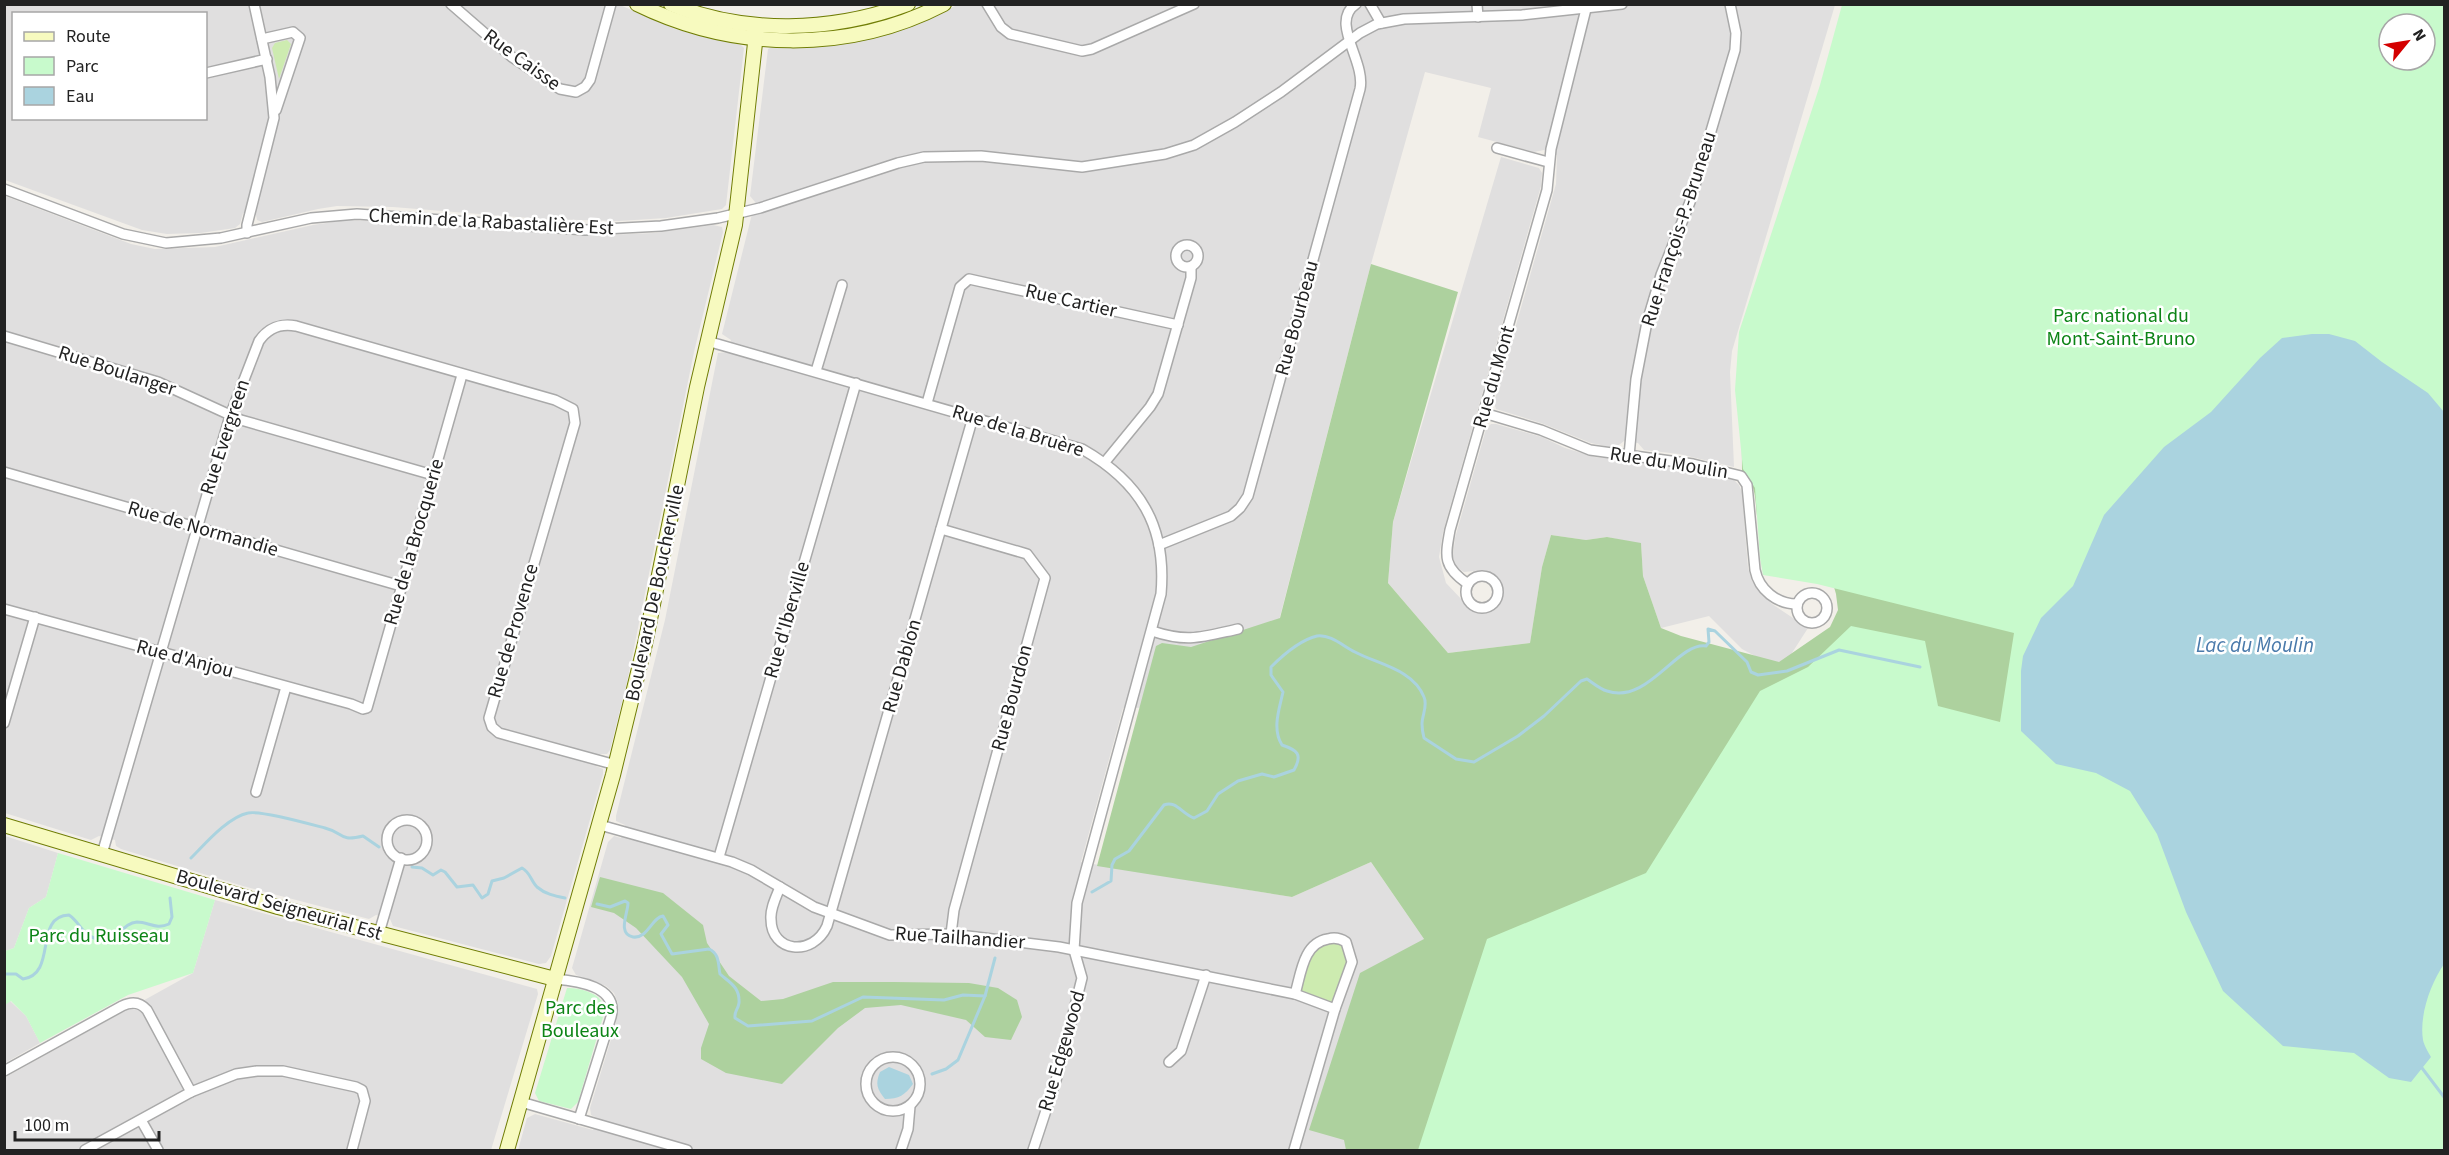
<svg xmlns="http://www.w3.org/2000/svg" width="2449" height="1155" font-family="'Source Sans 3',sans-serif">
  <rect width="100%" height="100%" fill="#f2efe9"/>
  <g fill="#e0dfdf" fill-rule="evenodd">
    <path d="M 959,4 L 1835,5 L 1732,351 L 1730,372 L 1734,467 L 1679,454 L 1644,450 L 1638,443 L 1624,441 L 1615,448 L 1591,443 L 1541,423 L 1496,409 L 1494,403 L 1556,184 L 1557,155 L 1544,150 L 1534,152 L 1478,137 L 1491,88 L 1425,72 L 1371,264 L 1257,706 L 1123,708 L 1081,862 L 1292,897 L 1371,862 L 1424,939 L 1377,1150 L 518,1150 L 527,1118 L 535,1114 L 593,1130 L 597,1118 L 591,1115 L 590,1108 L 616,1023 L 618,1003 L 614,993 L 606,986 L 576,975 L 572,968 L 608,842 L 614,836 L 621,838 L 625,825 L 616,821 L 616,816 L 665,620 L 718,353 L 728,352 L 731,340 L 722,334 L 755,202 L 750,196 L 768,49 L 772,47 L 834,45 L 882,36 L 919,24 Z"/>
    <path d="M 4,5 L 620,5 L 675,29 L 741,45 L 744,48 L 726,205 L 722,209 L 666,218 L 619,221 L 542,219 L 393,207 L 337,206 L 318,209 L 262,222 L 257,220 L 256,215 L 243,213 L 240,224 L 235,228 L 200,233 L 167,234 L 142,230 L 5,180 ZM 14,14 L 206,14 L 206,118 L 14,118 Z"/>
    <path d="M 1501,157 L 1539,168 L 1542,173 L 1541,186 L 1443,532 L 1439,557 L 1446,583 L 1464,602 L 1480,612 L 1494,609 L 1503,594 L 1500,580 L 1493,573 L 1485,570 L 1464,572 L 1456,567 L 1453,557 L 1455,538 L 1486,429 L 1491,424 L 1496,424 L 1542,437 L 1565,448 L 1595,457 L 1668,465 L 1733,479 L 1739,485 L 1742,492 L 1748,568 L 1752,581 L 1772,604 L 1808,628 L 1781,670 L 1742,649 L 1709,616 L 1661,628 L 1643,576 L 1641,544 L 1607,537 L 1586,540 L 1551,535 L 1542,567 L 1530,643 L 1448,653 L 1388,583 L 1393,522 Z"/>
    <path d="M 5,196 L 131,244 L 155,249 L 215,247 L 313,225 L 346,220 L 405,222 L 581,236 L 654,233 L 713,225 L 722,227 L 723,232 L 694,352 L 627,682 L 610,750 L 607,754 L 600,754 L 596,766 L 603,769 L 603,774 L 551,956 L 546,963 L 539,964 L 397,927 L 393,926 L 390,919 L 376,915 L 369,919 L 243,886 L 121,849 L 116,846 L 115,840 L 99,836 L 91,840 L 5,813 Z"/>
    <path d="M 5,836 L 58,853 L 46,897 L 29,908 L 14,948 L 5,951 Z"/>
    <path d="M 215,900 L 537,989 L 538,994 L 491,1150 L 5,1150 L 4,1078 L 193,973 Z"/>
    <path d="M 10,1001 L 26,1016 L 40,1043 L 5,1063 L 5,1005 Z"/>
  </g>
  <g fill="#cdebb0">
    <path d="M 287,40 L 291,44 L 279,79 L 272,48 L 275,43 Z"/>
    <path d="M 1341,939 L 1352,962 L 1335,1009 L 1295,994 L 1312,946 Z"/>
  </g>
  <g fill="#add19e">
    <path d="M 2142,4 L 2444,1150 L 1346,1150 L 1344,1140 L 1309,1130 L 1360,973 L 1424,939 L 1371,862 L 1292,897 L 1097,866 L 1156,646 L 1162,643 L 1191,647 L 1280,618 L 1371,264 L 1458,292 L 1393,522 L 1388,583 L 1448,653 L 1530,643 L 1542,567 L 1551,535 L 1586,540 L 1607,537 L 1641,543 L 1643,576 L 1661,628 L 1681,636 L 1779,662 L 1830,627 L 1838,610 L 1836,594 L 1832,580 L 1820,564 L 1757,516 C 1755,498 1756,483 1742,471 L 1741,332 Z"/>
    <path d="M 600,877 L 663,893 L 703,925 L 707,943 L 729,976 L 761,1001 L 783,999 L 833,982 L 894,982 L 969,983 L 998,988 L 1017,1000 L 1022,1017 L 1011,1040 L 985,1037 L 966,1020 L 901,1005 L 865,1008 L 838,1028 L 782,1084 L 726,1073 L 701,1059 L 701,1048 L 709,1024 L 682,977 L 636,928 L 614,913 L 591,907 Z"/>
  </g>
  <g fill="#c8facc" fill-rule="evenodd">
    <path d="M 1842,5 L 2444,5 L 2444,1150 L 1418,1150 L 1487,939 L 1646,873 L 1760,691 L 1808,667 L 1851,626 L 1925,641 L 1938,706 L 2000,722 L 2014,633 L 1817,584 L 1763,575 L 1760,558 L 1755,488 L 1743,469 L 1735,390 L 1739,332 L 1820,85 ZM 2389,24 L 2425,24 L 2425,60 L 2389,60 Z"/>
    <path d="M 58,853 L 215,900 L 193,973 L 128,995 L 40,1043 L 26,1016 L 11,1001 L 5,1005 L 5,951 L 14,948 L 29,908 L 46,897 Z"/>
    <path d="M 567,988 C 581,988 603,993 605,1010 L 578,1102 L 571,1109 L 539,1101 L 535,1093 Z"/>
  </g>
  <g fill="#aad3df">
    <path d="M 2312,334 L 2329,334 L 2355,341 L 2382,362 L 2428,393 L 2444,412 L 2444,964 C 2431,983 2419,1015 2423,1040 C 2424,1045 2428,1052 2431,1057 L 2411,1082 L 2389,1078 L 2354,1053 L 2283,1046 L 2223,991 L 2186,912 L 2157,834 L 2130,791 L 2096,773 L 2056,764 L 2021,731 L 2021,671 L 2023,656 L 2041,618 L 2073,586 L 2104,515 L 2164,447 L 2211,412 L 2260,358 L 2282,338 Z"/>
    <path d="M 889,1067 L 909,1075 L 913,1084 C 905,1095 899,1099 885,1099 C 877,1089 875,1084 880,1072 Z"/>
  </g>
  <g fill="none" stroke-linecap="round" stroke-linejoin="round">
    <g stroke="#aad3df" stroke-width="3">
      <path d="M 191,858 C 205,844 228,817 248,813 C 261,810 310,824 325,828 C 345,833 338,842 363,836 L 379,847"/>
      <path d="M 412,867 L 422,868 L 433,875 L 441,870 L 445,872 L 457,887 L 473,885 L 482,898 L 488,894 L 492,881 L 504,878 L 522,868 C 530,872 531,881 537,887 C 545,894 555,896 565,898"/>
      <path d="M 1092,892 L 1111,881 L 1112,865 L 1115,859 L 1129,851 L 1164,805 C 1176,800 1182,814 1194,818 L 1207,811 L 1218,794 L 1238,781 L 1262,774 L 1274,777 L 1294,770 C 1303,754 1297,750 1282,745 C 1272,729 1279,710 1283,692 L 1271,675 L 1271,667 C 1283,655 1300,640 1317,636 C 1331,634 1344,647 1355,652 C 1377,664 1413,669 1424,697 C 1428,706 1422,715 1422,724 C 1422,728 1423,734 1424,738 L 1456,759 L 1474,762 L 1518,736 L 1544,716 L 1581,681 L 1587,679 C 1593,683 1600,689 1607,691 C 1648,705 1677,642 1706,646 L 1709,642 L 1708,629 L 1715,631 L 1747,662 L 1751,672 L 1758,675 L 1787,671 L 1839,650 L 1920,667"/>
      <path d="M 597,904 L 610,907 L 625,901 L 628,903 C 628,913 617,934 633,937 C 648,939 652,917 663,916 L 668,925 L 661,934 L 672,954 L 709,949 C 720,954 718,965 720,974 C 730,983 740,987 739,1003 C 738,1010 734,1011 735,1018 L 748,1026 L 812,1021 L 863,997 L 944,1000 L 963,995 L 985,996 L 995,958"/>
      <path d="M 4,974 L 16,974 L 23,979 C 58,974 33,916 69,915 C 82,924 81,936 101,940 C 118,944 121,923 137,922 C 149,922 156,930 169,924 L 172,917 L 170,898"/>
      <path d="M 2422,1068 L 2444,1097"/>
      <path d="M 932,1074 L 946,1069 L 958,1060 L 985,996"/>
    </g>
    <defs>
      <g id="street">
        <path d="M 451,4 L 512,57 L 560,89 L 576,92 L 585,87 L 590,80 L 611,4"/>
        <path d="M 987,4 L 1001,27 L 1010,34 L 1082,51 L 1092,49 L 1194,4"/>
        <path d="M 1370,4 L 1381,23"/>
        <path d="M 1477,4 L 1478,17"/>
        <path d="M 262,39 L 293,32 L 300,38 L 276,110"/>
        <path d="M 206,73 L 267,59"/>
        <path d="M 1497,148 L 1548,162"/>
        <path d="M 4,189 L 123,234 L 166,243 L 221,238 L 311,218 L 357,214 L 585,230 L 661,226 L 718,218 L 760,208 L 898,163 L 924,157 L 981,156 L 1082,167 L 1165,154 L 1194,145 L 1235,122 L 1281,92 L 1360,33 L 1377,24 L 1404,19 L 1522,15 L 1622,4"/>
        <path d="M 247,233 L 247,225 L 274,118 L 270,77 L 254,4"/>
        <circle cx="1187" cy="256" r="11"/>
        <path d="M 4,336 L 158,382 L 241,420 L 433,475"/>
        <path d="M 707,341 L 1082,449 C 1140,482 1167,526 1161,594 L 1077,903 L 1074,950 L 1082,978 L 1058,1074 L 1033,1150"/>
        <path d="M 816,371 L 842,285"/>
        <path d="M 927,403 L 960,287 L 969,279 L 1178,325"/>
        <path d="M 1484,413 L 1541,430 L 1590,450 L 1693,464 L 1741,476 L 1747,485 L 1755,570 C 1759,590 1777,604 1797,604"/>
        <path d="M 1629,456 L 1636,379 L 1647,322 L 1661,275 L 1690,202 L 1735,50 L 1736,33 L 1730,4"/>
        <path d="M 1105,462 L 1150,407 L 1158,394 L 1191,278 L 1191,267"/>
        <path d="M 4,472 L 401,586"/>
        <path d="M 941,529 L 1027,554 L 1045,578 L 954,910 L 951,934"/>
        <path d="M 1159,545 L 1231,516 L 1240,508 L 1248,496 L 1360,89 C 1366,61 1329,22 1356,4"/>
        <circle cx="1482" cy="592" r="16"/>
        <path d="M 1468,584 C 1443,567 1445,557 1450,530 L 1547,190 L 1551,149 L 1586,9"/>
        <circle cx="1812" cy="608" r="15"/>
        <path d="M 4,609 L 351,704 L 363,709 L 367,708 L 462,375"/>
        <path d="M 1152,631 C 1188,643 1202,637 1238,629"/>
        <path d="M 4,723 L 35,617"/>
        <path d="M 256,792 L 286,687"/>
        <circle cx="407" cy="840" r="20"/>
        <path d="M 600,825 L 732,862 L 751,870 L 814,907 L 890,935 L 951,934 L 1059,947 L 1295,994 L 1335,1009"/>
        <path d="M 102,854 L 230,416 L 259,341 C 268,328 281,323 296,326 L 555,400 L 573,409 L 575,423 L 489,718 L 492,727 L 499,733 L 616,765"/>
        <path d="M 719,857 L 856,383"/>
        <path d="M 780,887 C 776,897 770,909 771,919 C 771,953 813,957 827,926 L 973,417"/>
        <path d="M 379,933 L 401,858"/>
        <path d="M 555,979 C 577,981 619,986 611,1017 L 579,1119"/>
        <circle cx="893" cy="1084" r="27"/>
        <path d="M 1169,1062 L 1181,1051 L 1206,975"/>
        <path d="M 4,1071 L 122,1006 C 132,1001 140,1002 147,1010 L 191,1092"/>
        <path d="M 521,1102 L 687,1150"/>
        <path d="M 141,1120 L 158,1150"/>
        <path d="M 85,1150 L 191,1092 L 236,1074 L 257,1071 L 283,1071 L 356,1087 L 362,1090 L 365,1101 L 352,1150"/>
        <path d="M 901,1150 L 908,1129 L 910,1106"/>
        <path d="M 1294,1150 L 1335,1009 L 1352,962 L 1346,942 C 1340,938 1335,937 1328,939 C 1303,943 1301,974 1295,994"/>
      </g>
      <g id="secondary">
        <path d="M 637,4 C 733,51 848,54 944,4"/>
        <path d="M 671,4 C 745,35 833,32 908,4"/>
        <path d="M 4,825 L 278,907 L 555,979"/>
        <path d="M 507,1150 L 613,775 L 645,644 L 697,387 L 735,225 L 757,25"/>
      </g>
    </defs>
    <use href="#street" stroke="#a9a9a9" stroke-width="12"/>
    <use href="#secondary" stroke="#707d05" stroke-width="16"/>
    <use href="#street" stroke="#fff" stroke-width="9"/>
    <use href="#secondary" stroke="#f7fabf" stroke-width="14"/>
  </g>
  <g text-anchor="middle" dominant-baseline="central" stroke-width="5" stroke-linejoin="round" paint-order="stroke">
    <g font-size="20" fill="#222" stroke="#fff">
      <text transform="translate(522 60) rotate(36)">Rue Caisse</text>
      <text transform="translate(491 222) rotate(3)">Chemin de la Rabastalière Est</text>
      <text transform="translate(1679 229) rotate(-72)">Rue François-P.-Bruneau</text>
      <text transform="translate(1071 301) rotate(13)">Rue Cartier</text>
      <text transform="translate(1297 318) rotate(-75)">Rue Bourbeau</text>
      <text transform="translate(117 371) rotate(18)">Rue Boulanger</text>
      <text transform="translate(1494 377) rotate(-74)">Rue du Mont</text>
      <text transform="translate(1018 431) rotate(17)">Rue de la Bruère</text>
      <text transform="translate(225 437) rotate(-72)">Rue Evergreen</text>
      <text transform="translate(1669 463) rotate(9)">Rue du Moulin</text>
      <text transform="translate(203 529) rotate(16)">Rue de Normandie</text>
      <text transform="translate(414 542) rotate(-74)">Rue de la Brocquerie</text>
      <text transform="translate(655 593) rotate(-78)">Boulevard De Boucherville</text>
      <text transform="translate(787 620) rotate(-74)">Rue d'Iberville</text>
      <text transform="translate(513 631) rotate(-74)">Rue de Provence</text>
      <text transform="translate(185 659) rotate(15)">Rue d'Anjou</text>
      <text transform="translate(902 666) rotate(-74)">Rue Dablon</text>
      <text transform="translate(1012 698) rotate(-75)">Rue Bourdon</text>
      <text transform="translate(279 905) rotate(16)">Boulevard Seigneurial Est</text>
      <text transform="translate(960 938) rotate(4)">Rue Tailhandier</text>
      <text transform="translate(1062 1051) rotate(-74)">Rue Edgewood</text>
    </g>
    <g font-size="20" fill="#0c8416" stroke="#fff">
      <text x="2121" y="316">Parc national du<tspan x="2121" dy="23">Mont-Saint-Bruno</tspan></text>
      <text x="99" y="936">Parc du Ruisseau</text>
      <text x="580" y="1008">Parc des<tspan x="580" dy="23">Bouleaux</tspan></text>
    </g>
    <g font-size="21" font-style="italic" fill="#4a7aab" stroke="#fff">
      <text x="2255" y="645">Lac du Moulin</text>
    </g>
  </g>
  <rect width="2449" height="1155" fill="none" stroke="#222222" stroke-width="12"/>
  <rect x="12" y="12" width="195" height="108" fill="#ffffff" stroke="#a7a7a7" stroke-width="1.5"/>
  <rect x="24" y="32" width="30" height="9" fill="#f7fabf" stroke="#a7a7a7" stroke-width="1.5"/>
  <text x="66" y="42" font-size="18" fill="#222222">Route</text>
  <rect x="24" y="57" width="30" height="18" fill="#c8facc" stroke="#a7a7a7" stroke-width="1.5"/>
  <text x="66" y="72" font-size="18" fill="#222222">Parc</text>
  <rect x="24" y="87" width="30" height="18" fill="#aad3df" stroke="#a7a7a7" stroke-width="1.5"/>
  <text x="66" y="102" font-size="18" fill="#222222">Eau</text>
  <g transform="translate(2407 42) rotate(60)"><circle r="28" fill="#ffffff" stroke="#a7a7a7" stroke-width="1.5"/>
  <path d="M0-4.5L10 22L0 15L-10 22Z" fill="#d40000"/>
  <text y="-9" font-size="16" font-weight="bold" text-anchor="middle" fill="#222222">N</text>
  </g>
  <path d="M15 1131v9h144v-9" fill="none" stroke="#222222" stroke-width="3"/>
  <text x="24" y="1131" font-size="18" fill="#222222" stroke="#ffffff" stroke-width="4.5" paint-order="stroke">100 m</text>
</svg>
